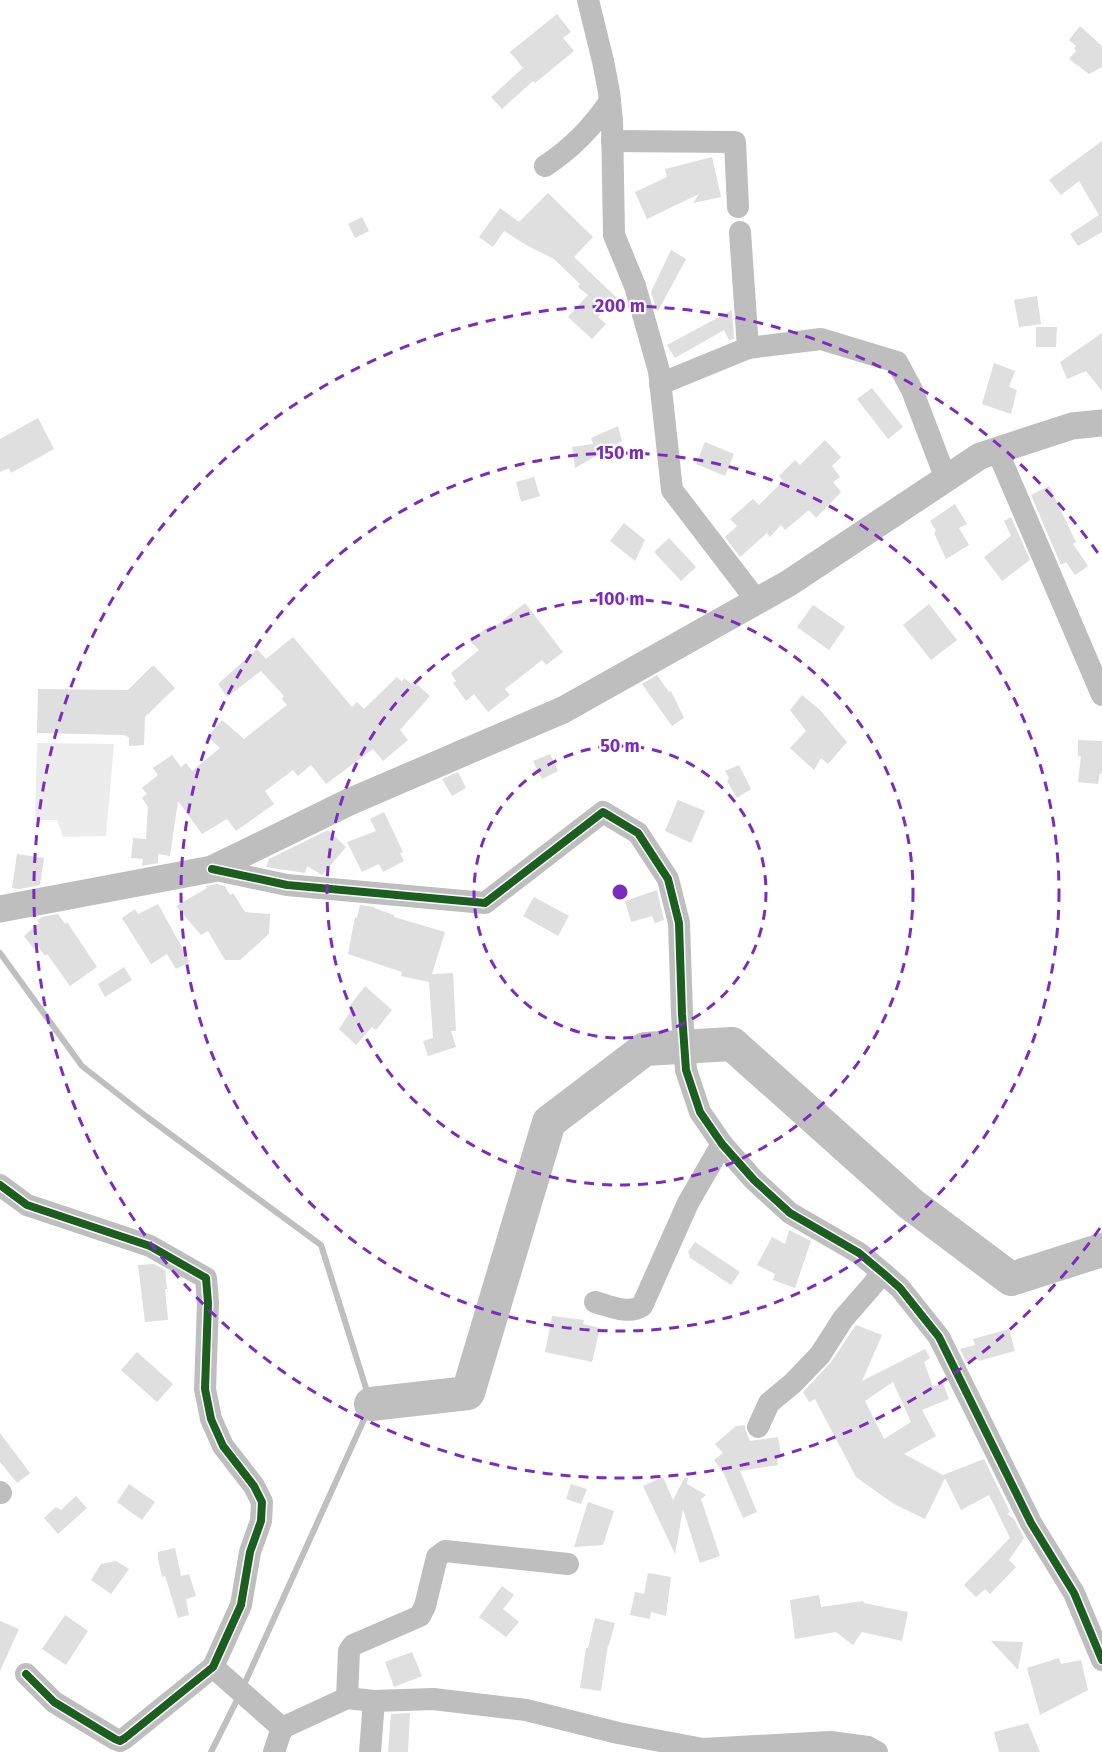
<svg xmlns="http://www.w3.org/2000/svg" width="1102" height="1752" font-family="'Fira Sans',sans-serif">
  <rect width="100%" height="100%" fill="#fff"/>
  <path fill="#ececec" d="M 37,743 L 114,744 L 106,836 L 63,837 L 57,820 L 35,820 Z"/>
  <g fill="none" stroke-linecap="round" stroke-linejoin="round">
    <g stroke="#bfbfbf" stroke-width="6">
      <path d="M 0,953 L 82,1066 L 147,1117 L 321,1245 L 371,1404 L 243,1687"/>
      <path d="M 211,1752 L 239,1696"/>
    </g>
    <path stroke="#bfbfbf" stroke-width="34" d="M 371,1404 L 468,1393 L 549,1122 L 645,1049 L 732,1044 L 911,1204 L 1011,1279 L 1102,1250"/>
  </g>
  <g fill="#dfdfdf" fill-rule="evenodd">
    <path d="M 557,14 L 571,32 L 563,38 L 574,51 L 535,83 L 533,81 L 502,109 L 491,97 L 523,68 L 510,52 Z"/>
    <path d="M 1080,26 L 1102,46 L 1102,67 L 1089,74 L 1069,59 L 1076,51 L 1074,48 L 1076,46 L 1069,40 Z"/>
    <path d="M 1102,141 L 1102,232 L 1078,246 L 1070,234 L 1099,215 L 1079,181 L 1061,195 L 1049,180 Z"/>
    <path d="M 712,157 L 721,197 L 693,203 L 699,194 L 647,219 L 635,192 L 667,177 L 665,169 Z"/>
    <path d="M 548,193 L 593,237 L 574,257 L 617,298 L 598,317 L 606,324 L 592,339 L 568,317 L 588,295 L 578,287 L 580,284 L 554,259 L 526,245 L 504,231 L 493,247 L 479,237 L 500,208 L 519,222 Z"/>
    <path d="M 362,217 L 369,231 L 355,238 L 348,224 Z"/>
    <path d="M 671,250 L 686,259 L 658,311 L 656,309 L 651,292 Z"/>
    <path d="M 1037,296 L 1041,324 L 1019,327 L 1014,300 Z"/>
    <path d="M 732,310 L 734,339 L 729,340 L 724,330 L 675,358 L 667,345 Z"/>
    <path d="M 1036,327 L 1057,327 L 1056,347 L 1036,347 Z"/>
    <path d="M 1102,333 L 1102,391 L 1086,371 L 1067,379 L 1060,362 Z"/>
    <path d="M 994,363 L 1015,371 L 1009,387 L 1017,390 L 1011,414 L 982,404 Z"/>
    <path d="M 872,388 L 903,427 L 888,439 L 857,399 Z"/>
    <path d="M 38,418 L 54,449 L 11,473 L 9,468 L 0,472 L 0,439 Z"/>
    <path d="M 618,426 L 622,441 L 575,468 L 572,447 L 593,444 L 591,438 Z"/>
    <path d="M 825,440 L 841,457 L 832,466 L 840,477 L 833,482 L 841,492 L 816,518 L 809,510 L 785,530 L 781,525 L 770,537 L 767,533 L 740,557 L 725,537 L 737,526 L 730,519 L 753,499 L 759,505 L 783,481 L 779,476 L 795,460 L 800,465 Z"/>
    <path d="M 705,442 L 734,454 L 725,476 L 696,464 Z"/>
    <path d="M 534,477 L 540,496 L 521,502 L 516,482 Z"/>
    <path d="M 1049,486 L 1076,542 L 1073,544 L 1088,566 L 1075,575 L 1066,562 L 1061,565 L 1031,495 Z"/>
    <path d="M 955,504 L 967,524 L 959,528 L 969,545 L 946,559 L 934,533 L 936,531 L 930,521 Z"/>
    <path d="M 1011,517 L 1030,560 L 1002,581 L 984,557 L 1011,536 L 1004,521 Z"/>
    <path d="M 624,523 L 645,540 L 635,561 L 610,541 Z"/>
    <path d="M 669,538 L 696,567 L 681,581 L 654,552 Z"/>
    <path d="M 525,603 L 563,652 L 546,665 L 542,660 L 505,689 L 510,695 L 488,712 L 474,694 L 466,701 L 453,683 L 456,681 L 451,673 L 479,650 L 469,640 L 490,626 L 492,629 Z"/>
    <path d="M 929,604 L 957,640 L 931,660 L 903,625 Z"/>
    <path d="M 813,605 L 845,627 L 829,650 L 797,627 Z"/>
    <path d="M 293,637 L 352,707 L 357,702 L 364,709 L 397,677 L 402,682 L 404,678 L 411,684 L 413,681 L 430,696 L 400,730 L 408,740 L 383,761 L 373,749 L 326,784 L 311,765 L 298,776 L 293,770 L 265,791 L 274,804 L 236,831 L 227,819 L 202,834 L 178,801 L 170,856 L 158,854 L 158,863 L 142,866 L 143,859 L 131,858 L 133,838 L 146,839 L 148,807 L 142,798 L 147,794 L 142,788 L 158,775 L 153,768 L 172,755 L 181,767 L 186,763 L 192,771 L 220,748 L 208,737 L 222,720 L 244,739 L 287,705 L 282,699 L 284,696 L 261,671 L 227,697 L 218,684 L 257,649 L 266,659 Z"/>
    <path d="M 152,666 L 154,666 L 175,688 L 145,717 L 144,745 L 129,746 L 129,737 L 123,735 L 37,733 L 38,689 L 128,690 Z"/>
    <path d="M 657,675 L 669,692 L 671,691 L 684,718 L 672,726 L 642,684 Z"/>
    <path d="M 802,695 L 820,710 L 847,742 L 828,764 L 821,758 L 814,770 L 790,748 L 806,731 L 790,710 Z"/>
    <path d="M 1078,740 L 1102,741 L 1102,774 L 1100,773 L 1098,784 L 1078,782 L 1081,756 L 1078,756 Z"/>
    <path d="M 550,754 L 558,771 L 542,779 L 533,761 Z"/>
    <path d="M 739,765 L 751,789 L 737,798 L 727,781 L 729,778 L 725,771 Z"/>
    <path d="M 458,772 L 466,788 L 452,796 L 442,779 Z"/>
    <path d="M 678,800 L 705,811 L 691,843 L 665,831 Z"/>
    <path d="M 384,812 L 403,852 L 400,853 L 404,861 L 383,872 L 379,864 L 362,872 L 347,842 L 376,831 L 370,819 Z"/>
    <path d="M 328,830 L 346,847 L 322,875 L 307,866 L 305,873 L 266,867 L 269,859 Z"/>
    <path d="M 17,854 L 44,858 L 40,885 L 20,889 L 12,888 Z"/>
    <path d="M 217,884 L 225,886 L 230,895 L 233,893 L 245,912 L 270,914 L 269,934 L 240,960 L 225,960 L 208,931 L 201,935 L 176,906 L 207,888 L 206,886 Z"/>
    <path d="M 657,890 L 664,920 L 655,923 L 652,916 L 631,922 L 625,901 Z"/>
    <path d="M 534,897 L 569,916 L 558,936 L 523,916 Z"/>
    <path d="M 158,904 L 190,962 L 176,969 L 167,954 L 151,964 L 122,918 L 135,909 L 138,914 Z"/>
    <path d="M 360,905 L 374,907 L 374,908 L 394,915 L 394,917 L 445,932 L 432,974 L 453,973 L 456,1031 L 451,1031 L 456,1047 L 428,1056 L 423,1041 L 433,1038 L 429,982 L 401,976 L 402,972 L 348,954 L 355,917 L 357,918 Z"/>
    <path d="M 58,914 L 65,924 L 67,922 L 97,967 L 70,986 L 47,954 L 45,956 L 38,946 L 34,949 L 24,936 L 39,923 L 37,921 L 42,917 Z"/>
    <path d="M 124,967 L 132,980 L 105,997 L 98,984 Z"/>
    <path d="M 365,986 L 392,1010 L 376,1030 L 372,1027 L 356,1045 L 339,1029 L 352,1009 L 349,1007 Z"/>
    <path d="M 789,1230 L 811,1241 L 795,1288 L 773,1280 L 775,1274 L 757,1265 L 772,1237 L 785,1244 Z"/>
    <path d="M 695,1242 L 740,1272 L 731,1285 L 689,1257 L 690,1255 L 688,1252 Z"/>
    <path d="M 154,1264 L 165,1270 L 167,1289 L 165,1289 L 168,1320 L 145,1322 L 138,1265 Z"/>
    <path d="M 552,1316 L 584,1320 L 583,1324 L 600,1328 L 592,1362 L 545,1352 Z"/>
    <path d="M 856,1325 L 882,1335 L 862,1381 L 925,1349 L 930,1358 L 924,1362 L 933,1387 L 943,1383 L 949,1399 L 922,1410 L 936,1436 L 904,1454 L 943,1475 L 984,1459 L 1010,1512 L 1007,1514 L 1014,1519 L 1024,1538 L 1009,1560 L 1016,1567 L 990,1594 L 985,1589 L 976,1597 L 964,1585 L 1010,1538 L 989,1495 L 961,1510 L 945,1478 L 925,1519 L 894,1504 L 856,1477 L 815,1399 L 809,1402 L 803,1392 L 831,1362 ZM 893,1382 L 911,1422 L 884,1439 L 865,1401 Z"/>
    <path d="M 1009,1329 L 1015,1351 L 979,1361 L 978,1359 L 966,1361 L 960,1349 L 975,1345 L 973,1339 Z"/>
    <path d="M 137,1352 L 173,1384 L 157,1402 L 121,1370 Z"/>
    <path d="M 745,1425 L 745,1429 L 750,1441 L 778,1437 L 781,1455 L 777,1456 L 778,1465 L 740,1471 L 757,1512 L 743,1518 L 724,1474 L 714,1460 L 723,1453 L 715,1444 L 736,1426 Z"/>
    <path d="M 0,1433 L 30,1473 L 17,1483 L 0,1462 Z"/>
    <path d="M 663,1477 L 673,1500 L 685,1477 L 688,1478 L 687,1484 L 706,1495 L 701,1499 L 720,1556 L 700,1563 L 683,1509 L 675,1554 L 643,1486 Z"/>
    <path d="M 129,1484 L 155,1502 L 142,1520 L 117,1502 Z"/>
    <path d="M 571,1484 L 587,1489 L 581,1504 L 566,1499 Z"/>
    <path d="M 76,1496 L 87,1508 L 58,1534 L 44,1518 L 56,1507 L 61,1510 Z"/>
    <path d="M 588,1502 L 614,1511 L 603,1545 L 574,1547 Z"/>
    <path d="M 175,1548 L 181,1576 L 189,1574 L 196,1596 L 186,1599 L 189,1615 L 178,1618 L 165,1576 L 162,1577 L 158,1559 L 158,1552 Z"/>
    <path d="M 116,1561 L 129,1569 L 111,1594 L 91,1580 L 101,1564 Z"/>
    <path d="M 648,1573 L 671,1577 L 666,1616 L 651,1612 L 650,1619 L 630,1615 L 635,1592 L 644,1594 Z"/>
    <path d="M 502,1586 L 514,1595 L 503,1609 L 519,1622 L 506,1637 L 479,1617 Z"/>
    <path d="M 819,1595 L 821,1607 L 863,1601 L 864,1603 L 908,1612 L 902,1641 L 862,1632 L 853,1645 L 836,1632 L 795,1639 L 790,1600 Z"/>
    <path d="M 65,1615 L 88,1631 L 66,1665 L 42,1649 Z"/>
    <path d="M 595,1618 L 615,1623 L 609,1645 L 608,1645 L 601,1691 L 580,1688 L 586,1648 L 588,1648 Z"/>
    <path d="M 0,1621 L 19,1629 L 0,1671 Z"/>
    <path d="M 991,1641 L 1023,1642 L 1018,1670 Z"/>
    <path d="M 412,1652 L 422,1676 L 394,1687 L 385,1662 Z"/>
    <path d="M 1059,1658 L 1061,1664 L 1081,1660 L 1088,1690 L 1040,1715 L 1027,1668 Z"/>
    <path d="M 410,1713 L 408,1752 L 388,1752 L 391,1714 Z"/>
    <path d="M 1028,1723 L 1040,1752 L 999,1752 L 994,1732 Z"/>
  </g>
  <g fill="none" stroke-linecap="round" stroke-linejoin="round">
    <g stroke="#bebebe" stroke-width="22">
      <path d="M 588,0 L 603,61 L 609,92 L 612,121 L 614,235 L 635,286 L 659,371 L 672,490 L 757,601"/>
      <path d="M 612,141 L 735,142 L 738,207"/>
      <path d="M 545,166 C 571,149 592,128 610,101"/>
      <path d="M 748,348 L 821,339 L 897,362 L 912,390 L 946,479"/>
      <path d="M 660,384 L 748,348 L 740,232"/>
      <path d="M 997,450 L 1102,695"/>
      <path d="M 212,869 L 287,885 L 485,903 L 603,812 L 638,833 L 668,879 L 679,923 L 682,1014 L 686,1070 L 700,1112 L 722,1144 L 754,1180 L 790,1213 L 859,1253 L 883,1273 L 900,1288 L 939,1337 L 1031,1523 L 1074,1593 L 1102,1660"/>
      <path d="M 0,1185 L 27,1205 L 150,1246 L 206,1278 L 208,1303 L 205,1389 L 211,1419 L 223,1446 L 254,1486 L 262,1502 L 261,1521 L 250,1552 L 241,1605 L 213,1667 L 125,1738 L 120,1741 L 115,1739 L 54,1702 L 26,1674"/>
      <path d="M 595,1302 C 610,1306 628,1315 642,1306 L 688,1203 L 722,1144"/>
      <path d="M 758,1427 L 769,1403 L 793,1383 L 820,1355 L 843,1319 L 883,1273"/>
      <path d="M 0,1492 L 1,1493"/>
      <path d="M 213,1667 L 282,1728 L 347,1698 L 374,1701 L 433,1699 L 526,1710 L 618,1733 L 703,1749 L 830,1742 L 868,1747 L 877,1752"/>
      <path d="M 347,1698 L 349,1651 L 353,1645 L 420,1616 L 425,1606 L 437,1557 L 445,1551 L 568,1564"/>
      <path d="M 274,1752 L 282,1728"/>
      <path d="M 370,1752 L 374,1701"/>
    </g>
    <path stroke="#bebebe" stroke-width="27" d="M 0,909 L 212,869 L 349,802 L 563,710 L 789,583 L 980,456 L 1072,426 L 1102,423"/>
    <defs>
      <g id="cycleway">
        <path d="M 212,869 L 287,885 L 485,903 L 603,812 L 638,833 L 668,879 L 679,923 L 682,1014 L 686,1070 L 700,1112 L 722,1144 L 754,1180 L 790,1213 L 859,1253 L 883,1273 L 900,1288 L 939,1337 L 1031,1523 L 1074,1593 L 1102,1660"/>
        <path d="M 0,1185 L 27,1205 L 150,1246 L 206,1278 L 208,1303 L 205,1389 L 211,1419 L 223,1446 L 254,1486 L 262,1502 L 261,1521 L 250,1552 L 241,1605 L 213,1667 L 125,1738 L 120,1741 L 115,1739 L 54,1702 L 26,1674"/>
      </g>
    </defs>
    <use href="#cycleway" stroke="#fff" stroke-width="11"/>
    <use href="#cycleway" stroke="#1b5e20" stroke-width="8"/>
  </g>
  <g fill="none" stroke="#7b2cbf" stroke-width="3" stroke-dasharray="10 8">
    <circle cx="620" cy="892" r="146"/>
    <circle cx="620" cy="892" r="293"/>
    <circle cx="620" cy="892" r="439"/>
    <path d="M1100 1228A586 586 0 1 1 1100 556"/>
  </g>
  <circle cx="620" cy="892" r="9" fill="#7b2cbf" stroke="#fff" stroke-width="3"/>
  <g font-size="18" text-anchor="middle" font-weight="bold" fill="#7b2cbf" stroke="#fff" stroke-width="4.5" stroke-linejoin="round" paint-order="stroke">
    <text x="620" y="312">200 m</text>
    <text x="620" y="459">150 m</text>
    <text x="620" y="605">100 m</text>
    <text x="620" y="752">50 m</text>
  </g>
</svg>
